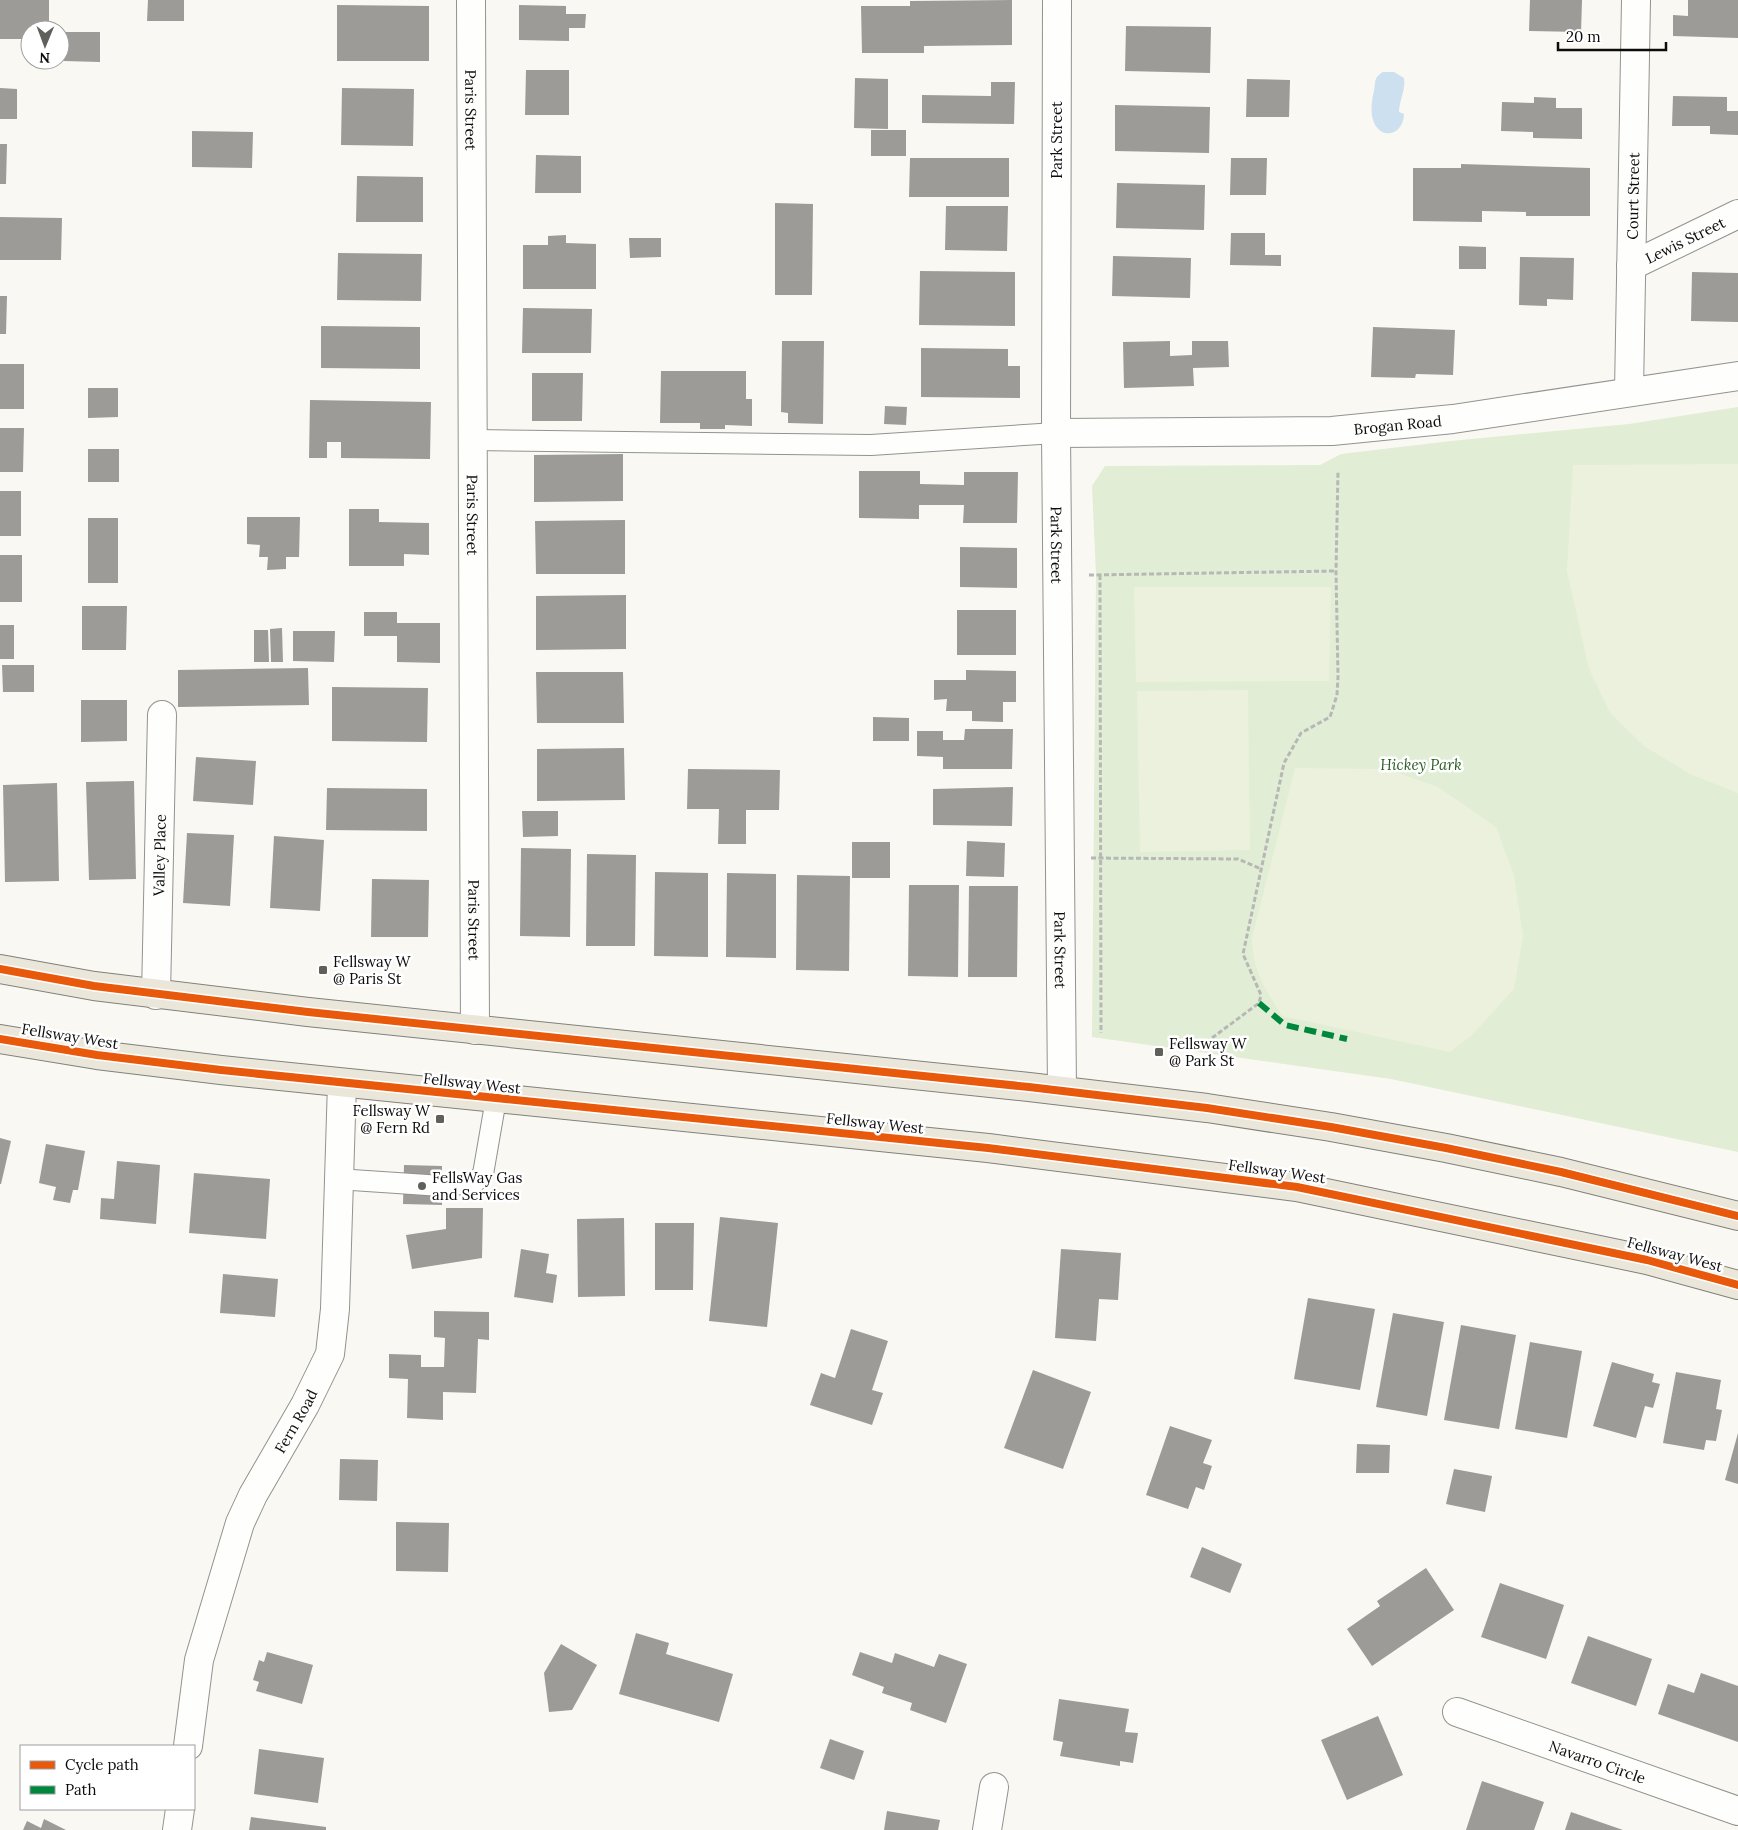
<svg xmlns="http://www.w3.org/2000/svg" width="1738" height="1830" font-family="Lora,serif">
  <rect width="100%" height="100%" fill="#faf8f2"/>
  <path fill="#e1edd4" d="M 1738,407 L 1738,1152 L 1391,1079 L 1092,1037 L 1096,574 L 1092,486 L 1105,466 L 1320,465 L 1341,454 L 1451,441 L 1629,424 Z"/>
  <g fill="#ebf1dd">
    <path d="M 1738,464 L 1738,793 L 1690,774 L 1644,746 L 1610,713 L 1589,669 L 1567,571 L 1573,465 Z"/>
    <path d="M 1134,587 L 1331,587 L 1329,681 L 1136,682 Z"/>
    <path d="M 1248,690 L 1250,850 L 1140,852 L 1137,691 Z"/>
    <path d="M 1295,768 L 1387,769 L 1438,787 L 1496,827 L 1514,875 L 1523,936 L 1514,989 L 1472,1035 L 1450,1052 L 1282,1016 C 1265,988 1253,973 1252,938 Z"/>
  </g>
  <path fill="#cce0f0" d="M 1383,72 L 1394,72 L 1404,78 C 1406,89 1399,101 1399,112 L 1404,114 C 1403,144 1361,141 1374,91 C 1376,82 1373,78 1383,72 Z"/>
  <g fill="#9d9b97">
    <path d="M 0,0 L 49,0 L 49,30 L 30,30 L 30,39 L 0,39 Z"/>
    <path d="M 148,0 L 184,0 L 184,21 L 147,21 Z"/>
    <path d="M 1012,0 L 1012,45 L 924,46 L 924,53 L 862,53 L 861,6 L 910,6 L 910,1 Z"/>
    <path d="M 1530,0 L 1582,0 L 1581,32 L 1529,31 Z"/>
    <path d="M 1688,0 L 1738,0 L 1738,38 L 1673,36 L 1673,15 L 1688,16 Z"/>
    <path d="M 337,5 L 429,6 L 429,61 L 337,61 Z"/>
    <path d="M 519,5 L 566,6 L 566,14 L 586,14 L 585,28 L 569,28 L 569,41 L 519,40 Z"/>
    <path d="M 1126,26 L 1211,27 L 1210,73 L 1125,71 Z"/>
    <path d="M 64,32 L 100,32 L 100,62 L 64,61 Z"/>
    <path d="M 526,70 L 569,70 L 569,115 L 525,115 Z"/>
    <path d="M 855,78 L 888,79 L 888,129 L 854,128 Z"/>
    <path d="M 1247,79 L 1290,80 L 1289,117 L 1246,117 Z"/>
    <path d="M 991,82 L 1015,82 L 1014,124 L 922,123 L 922,95 L 991,96 Z"/>
    <path d="M 0,88 L 17,89 L 17,119 L 0,119 Z"/>
    <path d="M 342,88 L 414,89 L 413,146 L 341,145 Z"/>
    <path d="M 1673,96 L 1727,97 L 1727,111 L 1738,111 L 1738,135 L 1710,134 L 1710,126 L 1672,126 Z"/>
    <path d="M 1534,97 L 1556,98 L 1556,108 L 1582,108 L 1582,139 L 1533,138 L 1533,132 L 1501,131 L 1502,102 L 1534,103 Z"/>
    <path d="M 1115,105 L 1210,107 L 1209,153 L 1115,151 Z"/>
    <rect x="871" y="130" width="35" height="26"/>
    <path d="M 192,131 L 253,132 L 252,168 L 192,167 Z"/>
    <path d="M 0,144 L 7,144 L 6,184 L 0,184 Z"/>
    <path d="M 536,155 L 581,156 L 581,193 L 535,193 Z"/>
    <path d="M 910,158 L 1009,158 L 1009,197 L 909,197 Z"/>
    <path d="M 1231,158 L 1267,158 L 1266,195 L 1230,195 Z"/>
    <path d="M 1461,164 L 1590,168 L 1590,216 L 1526,216 L 1526,212 L 1482,211 L 1482,222 L 1413,221 L 1413,168 L 1461,168 Z"/>
    <path d="M 357,176 L 423,177 L 423,222 L 356,222 Z"/>
    <path d="M 1117,183 L 1205,185 L 1204,230 L 1116,228 Z"/>
    <path d="M 775,203 L 813,204 L 812,295 L 775,295 Z"/>
    <path d="M 946,206 L 1008,206 L 1007,251 L 945,250 Z"/>
    <path d="M 0,217 L 62,218 L 61,260 L 0,260 Z"/>
    <path d="M 1231,233 L 1265,233 L 1265,255 L 1281,255 L 1281,266 L 1230,265 Z"/>
    <path d="M 566,235 L 566,243 L 596,244 L 596,289 L 523,289 L 523,245 L 548,245 L 548,236 Z"/>
    <path d="M 629,238 L 661,238 L 661,257 L 630,258 Z"/>
    <path d="M 1459,246 L 1486,247 L 1486,269 L 1459,269 Z"/>
    <path d="M 338,253 L 422,254 L 421,301 L 337,300 Z"/>
    <path d="M 1113,256 L 1191,258 L 1190,298 L 1112,296 Z"/>
    <path d="M 1520,257 L 1574,258 L 1573,300 L 1547,299 L 1547,306 L 1519,305 Z"/>
    <path d="M 920,271 L 1015,272 L 1015,326 L 919,325 Z"/>
    <path d="M 1692,272 L 1738,273 L 1738,322 L 1691,321 Z"/>
    <path d="M 0,296 L 7,296 L 6,334 L 0,334 Z"/>
    <path d="M 523,308 L 592,309 L 591,353 L 522,353 Z"/>
    <path d="M 321,326 L 420,327 L 420,369 L 321,368 Z"/>
    <path d="M 1373,327 L 1455,330 L 1453,375 L 1416,374 L 1415,378 L 1371,377 Z"/>
    <path d="M 782,341 L 824,341 L 823,424 L 788,423 L 788,413 L 781,412 Z"/>
    <path d="M 1170,341 L 1170,356 L 1192,355 L 1192,341 L 1228,341 L 1229,367 L 1193,368 L 1194,386 L 1124,388 L 1123,342 Z"/>
    <path d="M 921,348 L 1008,349 L 1008,366 L 1020,366 L 1020,398 L 921,397 Z"/>
    <rect x="0" y="364" width="24" height="45"/>
    <path d="M 661,371 L 746,371 L 746,399 L 752,399 L 752,426 L 725,425 L 725,429 L 700,429 L 700,423 L 660,423 Z"/>
    <path d="M 532,373 L 583,373 L 582,421 L 532,421 Z"/>
    <path d="M 88,388 L 118,388 L 118,417 L 88,418 Z"/>
    <path d="M 310,400 L 431,402 L 430,459 L 341,458 L 341,442 L 327,442 L 327,458 L 309,458 Z"/>
    <path d="M 885,406 L 907,407 L 906,425 L 884,424 Z"/>
    <path d="M 0,428 L 24,428 L 23,472 L 0,472 Z"/>
    <rect x="88" y="449" width="31" height="33"/>
    <path d="M 623,454 L 623,501 L 534,502 L 534,455 Z"/>
    <path d="M 859,471 L 920,471 L 920,484 L 964,485 L 964,472 L 1018,472 L 1017,523 L 963,523 L 964,505 L 919,505 L 919,519 L 859,518 Z"/>
    <rect x="0" y="491" width="21" height="45"/>
    <path d="M 349,509 L 379,509 L 379,522 L 429,523 L 429,555 L 404,554 L 404,566 L 349,566 Z"/>
    <path d="M 247,517 L 300,517 L 299,557 L 286,557 L 286,569 L 267,570 L 268,557 L 259,557 L 260,545 L 247,544 Z"/>
    <rect x="88" y="518" width="30" height="65"/>
    <path d="M 625,520 L 625,574 L 536,574 L 535,521 Z"/>
    <path d="M 960,547 L 1017,548 L 1017,588 L 960,587 Z"/>
    <rect x="0" y="555" width="22" height="47"/>
    <path d="M 626,595 L 626,649 L 536,650 L 536,596 Z"/>
    <path d="M 82,606 L 127,606 L 126,650 L 82,650 Z"/>
    <rect x="957" y="610" width="59" height="45"/>
    <path d="M 364,612 L 397,612 L 397,623 L 440,623 L 440,663 L 397,662 L 397,636 L 364,636 Z"/>
    <rect x="0" y="625" width="14" height="34"/>
    <path d="M 282,628 L 283,662 L 271,662 L 270,629 Z"/>
    <path d="M 254,630 L 268,630 L 269,662 L 254,662 Z"/>
    <path d="M 293,631 L 335,631 L 334,662 L 293,661 Z"/>
    <path d="M 2,665 L 34,665 L 34,692 L 3,692 Z"/>
    <path d="M 308,668 L 309,705 L 178,707 L 178,670 Z"/>
    <path d="M 966,670 L 1016,671 L 1016,702 L 1003,702 L 1003,722 L 972,721 L 972,711 L 946,711 L 947,699 L 934,700 L 934,680 L 966,680 Z"/>
    <path d="M 536,672 L 623,672 L 624,723 L 537,723 Z"/>
    <path d="M 332,687 L 428,688 L 427,742 L 332,741 Z"/>
    <path d="M 81,700 L 127,700 L 127,741 L 81,742 Z"/>
    <path d="M 873,717 L 909,718 L 909,741 L 873,741 Z"/>
    <path d="M 965,729 L 1013,729 L 1012,769 L 943,769 L 943,757 L 917,756 L 917,731 L 943,731 L 943,740 L 964,740 Z"/>
    <path d="M 624,748 L 625,800 L 537,801 L 537,749 Z"/>
    <path d="M 196,757 L 256,761 L 253,805 L 193,801 Z"/>
    <path d="M 688,769 L 780,770 L 779,810 L 746,810 L 746,844 L 718,844 L 719,809 L 687,809 Z"/>
    <path d="M 134,781 L 136,879 L 89,880 L 86,782 Z"/>
    <path d="M 57,783 L 59,881 L 5,882 L 3,785 Z"/>
    <path d="M 1013,787 L 1012,826 L 933,825 L 933,789 Z"/>
    <path d="M 327,788 L 427,789 L 427,831 L 326,830 Z"/>
    <path d="M 522,811 L 558,811 L 558,836 L 523,837 Z"/>
    <path d="M 187,833 L 234,835 L 230,906 L 183,903 Z"/>
    <path d="M 274,836 L 324,840 L 320,911 L 270,908 Z"/>
    <path d="M 967,841 L 1005,843 L 1004,877 L 966,876 Z"/>
    <rect x="852" y="842" width="38" height="36"/>
    <path d="M 521,848 L 571,849 L 570,937 L 520,936 Z"/>
    <path d="M 587,854 L 636,855 L 635,946 L 586,946 Z"/>
    <path d="M 655,872 L 708,873 L 708,957 L 654,956 Z"/>
    <path d="M 727,873 L 776,874 L 776,958 L 726,957 Z"/>
    <path d="M 797,875 L 850,876 L 849,971 L 796,970 Z"/>
    <path d="M 372,879 L 429,880 L 428,937 L 371,937 Z"/>
    <path d="M 909,885 L 959,885 L 958,977 L 908,976 Z"/>
    <path d="M 969,886 L 1018,886 L 1017,977 L 968,977 Z"/>
    <path d="M 0,1138 L 11,1141 L 1,1184 L 0,1184 Z"/>
    <path d="M 46,1144 L 85,1151 L 78,1190 L 73,1190 L 70,1203 L 53,1200 L 56,1187 L 39,1183 Z"/>
    <path d="M 117,1161 L 160,1165 L 156,1224 L 100,1219 L 101,1198 L 114,1199 Z"/>
    <path d="M 404,1165 L 442,1166 L 442,1205 L 403,1204 Z"/>
    <path d="M 194,1173 L 270,1179 L 266,1239 L 189,1233 Z"/>
    <path d="M 446,1208 L 483,1208 L 482,1258 L 412,1269 L 406,1235 L 446,1229 Z"/>
    <path d="M 720,1217 L 778,1223 L 767,1327 L 709,1321 Z"/>
    <path d="M 624,1218 L 625,1296 L 578,1297 L 577,1219 Z"/>
    <path d="M 655,1223 L 694,1223 L 693,1290 L 655,1290 Z"/>
    <path d="M 521,1249 L 549,1254 L 546,1273 L 557,1275 L 553,1303 L 514,1297 Z"/>
    <path d="M 1061,1249 L 1121,1253 L 1118,1300 L 1099,1299 L 1096,1341 L 1055,1338 Z"/>
    <path d="M 223,1274 L 278,1279 L 275,1317 L 220,1313 Z"/>
    <path d="M 1308,1298 L 1375,1309 L 1360,1390 L 1294,1379 Z"/>
    <path d="M 434,1311 L 489,1312 L 489,1340 L 478,1339 L 476,1393 L 443,1392 L 443,1420 L 407,1418 L 408,1379 L 389,1378 L 389,1354 L 421,1355 L 421,1367 L 444,1367 L 445,1338 L 434,1337 Z"/>
    <path d="M 1393,1313 L 1444,1322 L 1427,1416 L 1376,1407 Z"/>
    <path d="M 1461,1325 L 1516,1335 L 1499,1429 L 1444,1420 Z"/>
    <path d="M 851,1329 L 888,1341 L 872,1390 L 883,1393 L 872,1425 L 810,1405 L 821,1373 L 835,1378 Z"/>
    <path d="M 1530,1342 L 1582,1351 L 1567,1438 L 1515,1429 Z"/>
    <path d="M 1612,1362 L 1654,1374 L 1652,1382 L 1660,1384 L 1653,1408 L 1645,1406 L 1636,1438 L 1593,1426 Z"/>
    <path d="M 1033,1370 L 1091,1392 L 1063,1469 L 1004,1448 Z"/>
    <path d="M 1676,1372 L 1721,1380 L 1716,1409 L 1722,1410 L 1716,1441 L 1706,1440 L 1704,1450 L 1663,1443 Z"/>
    <path d="M 1170,1426 L 1212,1440 L 1203,1463 L 1212,1466 L 1204,1490 L 1196,1487 L 1188,1509 L 1146,1495 Z"/>
    <path d="M 1738,1433 L 1738,1484 L 1725,1480 Z"/>
    <path d="M 1357,1444 L 1390,1445 L 1389,1473 L 1356,1473 Z"/>
    <path d="M 340,1459 L 378,1460 L 377,1501 L 339,1500 Z"/>
    <path d="M 1454,1469 L 1492,1476 L 1485,1512 L 1446,1504 Z"/>
    <path d="M 396,1522 L 449,1523 L 448,1572 L 396,1571 Z"/>
    <path d="M 1202,1547 L 1242,1564 L 1230,1593 L 1190,1577 Z"/>
    <path d="M 1426,1568 L 1454,1610 L 1372,1666 L 1347,1629 L 1380,1606 L 1377,1601 Z"/>
    <path d="M 1500,1583 L 1564,1605 L 1546,1659 L 1481,1637 Z"/>
    <path d="M 636,1633 L 669,1643 L 666,1654 L 733,1674 L 719,1722 L 619,1694 Z"/>
    <path d="M 1588,1636 L 1652,1659 L 1636,1706 L 1571,1683 Z"/>
    <path d="M 561,1644 L 597,1665 L 572,1710 L 549,1712 L 544,1673 Z"/>
    <path d="M 267,1652 L 313,1665 L 302,1704 L 256,1691 L 259,1682 L 253,1680 L 259,1660 L 264,1662 Z"/>
    <path d="M 860,1652 L 892,1663 L 895,1653 L 934,1667 L 939,1654 L 967,1664 L 946,1723 L 910,1710 L 912,1703 L 882,1693 L 884,1687 L 852,1675 Z"/>
    <path d="M 1701,1673 L 1738,1686 L 1738,1742 L 1658,1714 L 1668,1684 L 1694,1693 Z"/>
    <path d="M 1059,1699 L 1129,1709 L 1125,1732 L 1138,1733 L 1133,1763 L 1120,1761 L 1120,1766 L 1060,1756 L 1063,1742 L 1053,1740 Z"/>
    <path d="M 1378,1716 L 1403,1775 L 1347,1800 L 1321,1740 Z"/>
    <path d="M 830,1739 L 864,1751 L 854,1780 L 820,1768 Z"/>
    <path d="M 259,1749 L 324,1758 L 318,1803 L 254,1794 Z"/>
    <path d="M 1482,1781 L 1544,1802 L 1534,1830 L 1466,1830 Z"/>
    <path d="M 887,1811 L 940,1820 L 938,1830 L 884,1830 Z"/>
    <path d="M 1571,1812 L 1623,1830 L 1565,1830 Z"/>
    <path d="M 251,1817 L 326,1827 L 326,1830 L 249,1830 Z"/>
    <path d="M 44,1819 L 66,1830 L 23,1830 L 27,1821 L 41,1828 Z"/>
  </g>
  <g fill="none" stroke-linecap="round" stroke-linejoin="round">
    <defs>
      <g id="service">
        <path d="M 473,440 L 871,445 L 1056,433"/>
        <path d="M 337,1179 L 442,1186 L 474,1183 L 483,1174 L 496,1099"/>
      </g>
      <g id="minor">
        <path id="s1" d="M 471,0 L 475,1030"/>
        <path id="s2" d="M 1631,266 L 1738,214"/>
        <path id="s3" d="M 1629,391 L 1636,0"/>
        <path id="s4" d="M 1056,433 L 1332,431 L 1453,419 L 1738,376"/>
        <path id="s5" d="M 156,995 L 162,715"/>
        <path id="s6" d="M 1457,1712 L 1738,1811"/>
        <path d="M 987,1830 L 994,1787"/>
      </g>
      <g id="tertiary">
        <path id="s7" d="M 1057,0 L 1056,433 L 1062,1090"/>
        <path id="s8" d="M 188,1746 L 199,1660 L 240,1523 L 253,1495 L 305,1405 L 330,1354 L 335,1309 L 342,1083"/>
        <path d="M 177,1830 L 180,1809"/>
      </g>
      <g id="primary">
        <path d="M 0,969 L 94,986 L 308,1012 L 1029,1087 L 1207,1108 L 1331,1127 L 1446,1148 L 1561,1172 L 1738,1216"/>
        <path d="M 0,1039 L 97,1055 L 221,1070 L 988,1148 L 1297,1187 L 1647,1260 L 1738,1285"/>
      </g>
    </defs>
    <use href="#service" stroke="#939290" stroke-width="22"/>
    <use href="#minor" stroke="#939290" stroke-width="30"/>
    <use href="#tertiary" stroke="#939290" stroke-width="30"/>
    <use href="#primary" stroke="#80807d" stroke-width="30"/>
    <g stroke="#b7b7b6" stroke-width="3" stroke-dasharray="5 2.5" stroke-linecap="butt">
      <path d="M 1089,575 L 1336,571"/>
      <path d="M 1100,575 L 1101,1033"/>
      <path d="M 1091,858 L 1238,859 L 1261,869"/>
      <path d="M 1200,1047 L 1259,1003 L 1261,995 L 1243,954 L 1284,763 L 1301,733 L 1330,717 L 1337,695 L 1338,677 L 1336,571 L 1338,471"/>
    </g>
    <use href="#service" stroke="#fefefd" stroke-width="20"/>
    <use href="#minor" stroke="#fefefd" stroke-width="28"/>
    <use href="#tertiary" stroke="#fefefd" stroke-width="28"/>
    <use href="#primary" stroke="#eae7da" stroke-width="28"/>
    <path stroke="#00873e" stroke-width="6" stroke-dasharray="12 6" stroke-linecap="butt" d="M 1259,1003 L 1285,1025 L 1347,1039"/>
    <defs>
      <g id="cycleway">
        <path d="M 0,969 L 94,986 L 308,1012 L 1029,1087 L 1207,1108 L 1331,1127 L 1446,1148 L 1561,1172 L 1738,1216"/>
        <path d="M 0,1039 L 97,1055 L 221,1070 L 988,1148 L 1297,1187 L 1647,1260 L 1738,1285"/>
      </g>
    </defs>
    <use href="#cycleway" stroke="#fff" stroke-width="11"/>
    <use href="#cycleway" stroke="#e8590c" stroke-width="8"/>
  </g>
  <g fill="#5f5f5c" stroke="#fff" stroke-width="2">
    <rect x="318" y="965" width="10" height="10" rx="2.5"/>
    <rect x="1154" y="1047" width="10" height="10" rx="2.5"/>
    <rect x="435" y="1114" width="10" height="10" rx="2.5"/>
    <circle cx="422" cy="1186" r="5"/>
  </g>
  <g text-anchor="middle" dominant-baseline="central" stroke-width="5" stroke-linejoin="round" paint-order="stroke">
    <g font-size="15" fill="#0c0c0c" stroke="#fff">
      <text stroke="none"><textPath href="#s1" startOffset="110">Paris Street</textPath></text>
      <text transform="translate(1056 140) rotate(-90)">Park Street</text>
      <text stroke="none"><textPath href="#s3" startOffset="195">Court Street</textPath></text>
      <text stroke="none"><textPath href="#s2" startOffset="60">Lewis Street</textPath></text>
      <text stroke="none"><textPath href="#s4" startOffset="342">Brogan Road</textPath></text>
      <text stroke="none"><textPath href="#s1" startOffset="515">Paris Street</textPath></text>
      <text stroke="none"><textPath href="#s7" startOffset="545">Park Street</textPath></text>
      <text stroke="none"><textPath href="#s5" startOffset="140">Valley Place</textPath></text>
      <text stroke="none"><textPath href="#s1" startOffset="920">Paris Street</textPath></text>
      <text stroke="none"><textPath href="#s7" startOffset="950">Park Street</textPath></text>
      <text transform="translate(70 1036) rotate(9)">Fellsway West</text>
      <text transform="translate(472 1083) rotate(6)">Fellsway West</text>
      <text transform="translate(875 1123) rotate(6)">Fellsway West</text>
      <text transform="translate(1277 1171) rotate(8)">Fellsway West</text>
      <text transform="translate(1675 1254) rotate(15)">Fellsway West</text>
      <text stroke="none"><textPath href="#s8" startOffset="346">Fern Road</textPath></text>
      <text stroke="none"><textPath href="#s6" startOffset="149">Navarro Circle</textPath></text>
    </g>
    <g font-size="15" font-style="italic" fill="#2b5d24" stroke="#fff">
      <text x="1421" y="764">Hickey Park</text>
    </g>
    <g font-size="15" fill="#0c0c0c" stroke="#fff" text-anchor="start">
      <text x="333" y="961">Fellsway W<tspan x="333" dy="17">@ Paris St</tspan></text>
      <text x="1169" y="1043">Fellsway W<tspan x="1169" dy="17">@ Park St</tspan></text>
      <text x="430" y="1110" text-anchor="end">Fellsway W<tspan x="430" dy="17">@ Fern Rd</tspan></text>
      <text x="432" y="1177">FellsWay Gas<tspan x="432" dy="17">and Services</tspan></text>
    </g>
  </g>
  <rect x="20" y="1745" width="175" height="65" fill="#ffffff" stroke="#9e9e9e"/>
  <rect x="30" y="1761" width="25" height="8" fill="#e8590c" stroke="#9e9e9e"/>
  <text x="65" y="1770" font-size="15" fill="#0c0c0c">Cycle path</text>
  <rect x="30" y="1786" width="25" height="8" fill="#00873e" stroke="#9e9e9e"/>
  <text x="65" y="1795" font-size="15" fill="#0c0c0c">Path</text>
  <g transform="translate(45 45) rotate(181)"><circle r="24" fill="#ffffff" stroke="#9e9e9e"/>
  <path d="M0-4L9 19L0 12L-9 19Z" fill="#5f5f5c"/>
  <text y="-8" font-size="14" font-weight="bold" text-anchor="middle" fill="#0c0c0c">N</text>
  </g>
  <path d="M1558 42v8h108v-8" fill="none" stroke="#0c0c0c" stroke-width="2.5"/>
  <text x="1566" y="42" font-size="15" fill="#0c0c0c" stroke="#ffffff" stroke-width="4" paint-order="stroke">20 m</text>
</svg>
